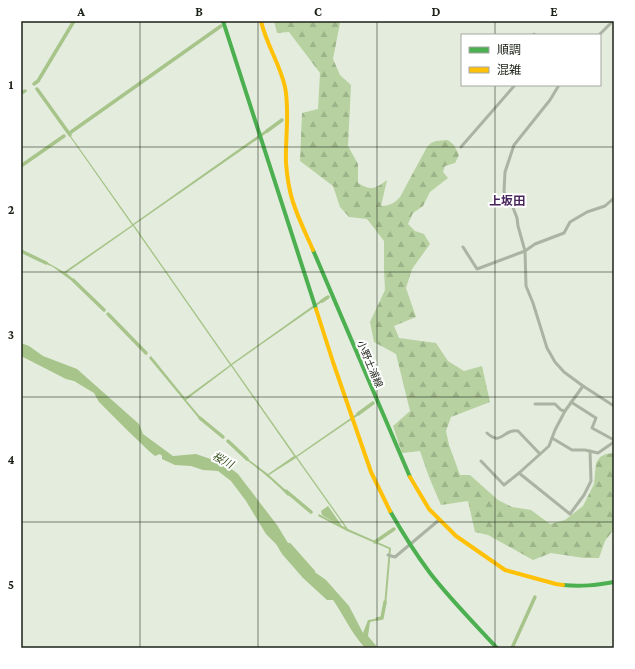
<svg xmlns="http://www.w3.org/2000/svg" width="635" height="669" font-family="'Crimson Pro','Noto Sans JP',serif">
  <defs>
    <pattern id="forest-firs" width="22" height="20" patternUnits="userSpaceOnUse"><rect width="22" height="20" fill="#b7d1a0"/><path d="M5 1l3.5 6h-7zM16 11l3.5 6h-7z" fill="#9db389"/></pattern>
  </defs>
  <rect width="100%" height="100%" fill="#e4eddd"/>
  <path fill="url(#forest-firs)" d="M 274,21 L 338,21 L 340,23 L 333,59 L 340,75 L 351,85 L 348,146 L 358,164 L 358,183 C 371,191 375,189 387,180 L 381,206 C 389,206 395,203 400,197 L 427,147 L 431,143 L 436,141 L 448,140 L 454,145 L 459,155 L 455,163 L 445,166 L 443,172 L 448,178 L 430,192 L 423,206 L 413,213 L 408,224 L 415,231 L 424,234 L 430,244 L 412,269 L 406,288 L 416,317 L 394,326 L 399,338 L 436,343 L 448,361 L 464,371 L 482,366 L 490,402 L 451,417 L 446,431 L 449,445 L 460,475 L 470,475 L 498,500 L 512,507 L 531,510 L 550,524 L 565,520 L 583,506 L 594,484 L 596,463 L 600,457 L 606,454 L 614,453 L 614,529 L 605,541 L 599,558 L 584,558 L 551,553 L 533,560 L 488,535 L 475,532 L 468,501 L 441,505 L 429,477 L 420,451 L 402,453 L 393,426 L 410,411 L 396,354 L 374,342 L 370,322 L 385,290 L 384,269 L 384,241 L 367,219 L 349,217 L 340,207 L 333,186 L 300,161 L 302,113 L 318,109 L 320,73 L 289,32 L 277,33 Z"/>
  <g fill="#a7c48a">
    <path d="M 266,130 L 268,132 L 134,225 L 231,364 L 321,300 L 322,302 L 232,365 L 296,456 L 358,413 L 359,415 L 348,422 L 297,457 L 348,529 L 391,548 L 386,606 L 384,606 L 389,549 L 347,531 L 318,516 L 319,514 L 341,526 L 322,515 L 321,511 L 328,506 L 342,526 L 345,527 L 296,458 L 269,475 L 290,494 L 288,496 C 274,481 258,469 243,457 L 244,456 L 268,474 L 294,456 L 231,366 L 186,400 L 203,420 L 201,421 L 149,358 L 151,356 L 185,398 L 230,365 L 133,226 L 66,273 L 77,282 L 76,284 L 53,267 L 42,262 L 43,260 L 64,272 L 132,225 L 68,134 L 67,133 L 68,132 L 133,224 Z"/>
    <path d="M 21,343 L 29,346 L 43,356 L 77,369 L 139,424 L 143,434 L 173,456 L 196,454 L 225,464 L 238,474 L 277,525 L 299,561 L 326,580 L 349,606 L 363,633 L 368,620 L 381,618 L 383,619 L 370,622 L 368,636 L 378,648 L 365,648 C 352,634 344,616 333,600 L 327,600 L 303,578 L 282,554 L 276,544 L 266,534 L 246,501 L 231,481 L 218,471 L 203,470 L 191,466 L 175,465 L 162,459 L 162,456 L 160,454 L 155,456 L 150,452 L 129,432 L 99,402 L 94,393 L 74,381 L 66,379 L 21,356 Z"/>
  </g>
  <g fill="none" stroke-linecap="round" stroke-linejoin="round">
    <g stroke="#a7c48a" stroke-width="3.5">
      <path d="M 34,84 L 38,81 L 74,21"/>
      <path d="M 37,89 L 70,135"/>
      <path d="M 21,93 L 25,91"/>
      <path d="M 267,131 L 282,120"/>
      <path d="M 71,132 L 221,26"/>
      <path d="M 21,166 L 64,136"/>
      <path d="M 21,251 L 46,263"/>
      <path d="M 73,280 L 104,310"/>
      <path d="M 322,301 L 328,297"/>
      <path d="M 108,314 L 146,353"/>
      <path d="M 358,414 L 373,403"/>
      <path d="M 200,418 L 223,437"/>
      <path d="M 228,441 L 247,459"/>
      <path d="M 286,491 L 311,512"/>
      <path d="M 375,542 L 394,529"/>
      <path d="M 377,619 L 382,618 L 385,602"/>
      <path d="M 512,648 L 535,597"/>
    </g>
    <path stroke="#a7c48a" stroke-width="6" d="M 289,546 L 312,572"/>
    <g stroke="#abb4a3" stroke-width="3">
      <path d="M 534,34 L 535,35"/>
      <path d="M 599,35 L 613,21"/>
      <path d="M 559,85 L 550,100 L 514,145 L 505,172 L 504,192 L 512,205 L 517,218 L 518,226 L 525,251 L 526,286 L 533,303 L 547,348 L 555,362 L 564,372 L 583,386 L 614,406"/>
      <path d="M 461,147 L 515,85"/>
      <path d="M 463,247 L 477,269 L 525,251 L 535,244 L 564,233 L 570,222 L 587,212 L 605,206 L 614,198"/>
      <path d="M 571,402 L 596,418 L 592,428 L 614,440"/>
      <path d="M 535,404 L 555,404 L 561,410 L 565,411 L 583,386"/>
      <path d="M 487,433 C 502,447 503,428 518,431 L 540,454"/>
      <path d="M 552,438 L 572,450 L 585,450 L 598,453 L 614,442"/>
      <path d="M 481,461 L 504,485 L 519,473 L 549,446 L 555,430 L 565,411"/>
      <path d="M 519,473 L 570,514 L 584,495 L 591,481 L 590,451"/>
      <path d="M 388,555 L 395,557 L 439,520"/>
    </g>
    <g stroke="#4caf50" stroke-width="4">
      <path d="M 223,21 L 316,309"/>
      <path d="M 313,250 L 410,477"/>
      <path d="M 390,511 C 402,532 415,553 430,573 C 450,599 474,623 497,648"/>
      <path d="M 563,585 C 582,587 596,585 614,582"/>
    </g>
    <g stroke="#ffc107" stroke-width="4">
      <path d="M 261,21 C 266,44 280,64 285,87 C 290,112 285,138 286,163 C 287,176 289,190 293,202 C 298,218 306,234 313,250"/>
      <path d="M 316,309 L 333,362 L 371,472 L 390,511"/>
      <path d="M 410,477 L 429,509 L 456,536 L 505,570 L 556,584 L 563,585"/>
    </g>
  </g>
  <path fill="none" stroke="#1c2218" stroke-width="1" stroke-opacity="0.55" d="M 140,21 L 140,648M 258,21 L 258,648M 377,21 L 377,648M 495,21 L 495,35M 495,85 L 495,648M 21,147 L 614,147M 21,272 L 614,272M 21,397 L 614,397M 21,522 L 614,522"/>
  <g text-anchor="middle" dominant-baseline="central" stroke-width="4" stroke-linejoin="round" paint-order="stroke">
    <g font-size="10" fill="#1c2218" stroke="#fff">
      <text transform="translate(370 364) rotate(67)">小野土浦線</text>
    </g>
    <g font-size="11" font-style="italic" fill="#364f1a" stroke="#fff">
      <text transform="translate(223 460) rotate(28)">桜川</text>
    </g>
    <g font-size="12" font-weight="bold" fill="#47245c" stroke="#fff">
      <text x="507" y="201">上坂田</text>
    </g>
  </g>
  <rect width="635" height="669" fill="none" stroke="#ffffff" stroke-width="44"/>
  <rect x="461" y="34" width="140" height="52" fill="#ffffff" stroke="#a4a7a3"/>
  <rect x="469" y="47" width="20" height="6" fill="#4caf50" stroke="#a4a7a3"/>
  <text x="497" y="54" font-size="12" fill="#1c2218">順調</text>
  <rect x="469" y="67" width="20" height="6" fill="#ffc107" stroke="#a4a7a3"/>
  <text x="497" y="74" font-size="12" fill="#1c2218">混雑</text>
  <rect x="22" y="22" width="591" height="625" fill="none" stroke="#1c2218" stroke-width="1.5"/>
  <g font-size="13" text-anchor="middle" font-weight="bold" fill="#1c2218">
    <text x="81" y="16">A</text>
    <text x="199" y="16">B</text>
    <text x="318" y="16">C</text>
    <text x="436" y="16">D</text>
    <text x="554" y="16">E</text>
    <text x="11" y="89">1</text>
    <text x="11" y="214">2</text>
    <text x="11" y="339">3</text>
    <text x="11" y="464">4</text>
    <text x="11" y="589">5</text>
  </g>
</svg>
